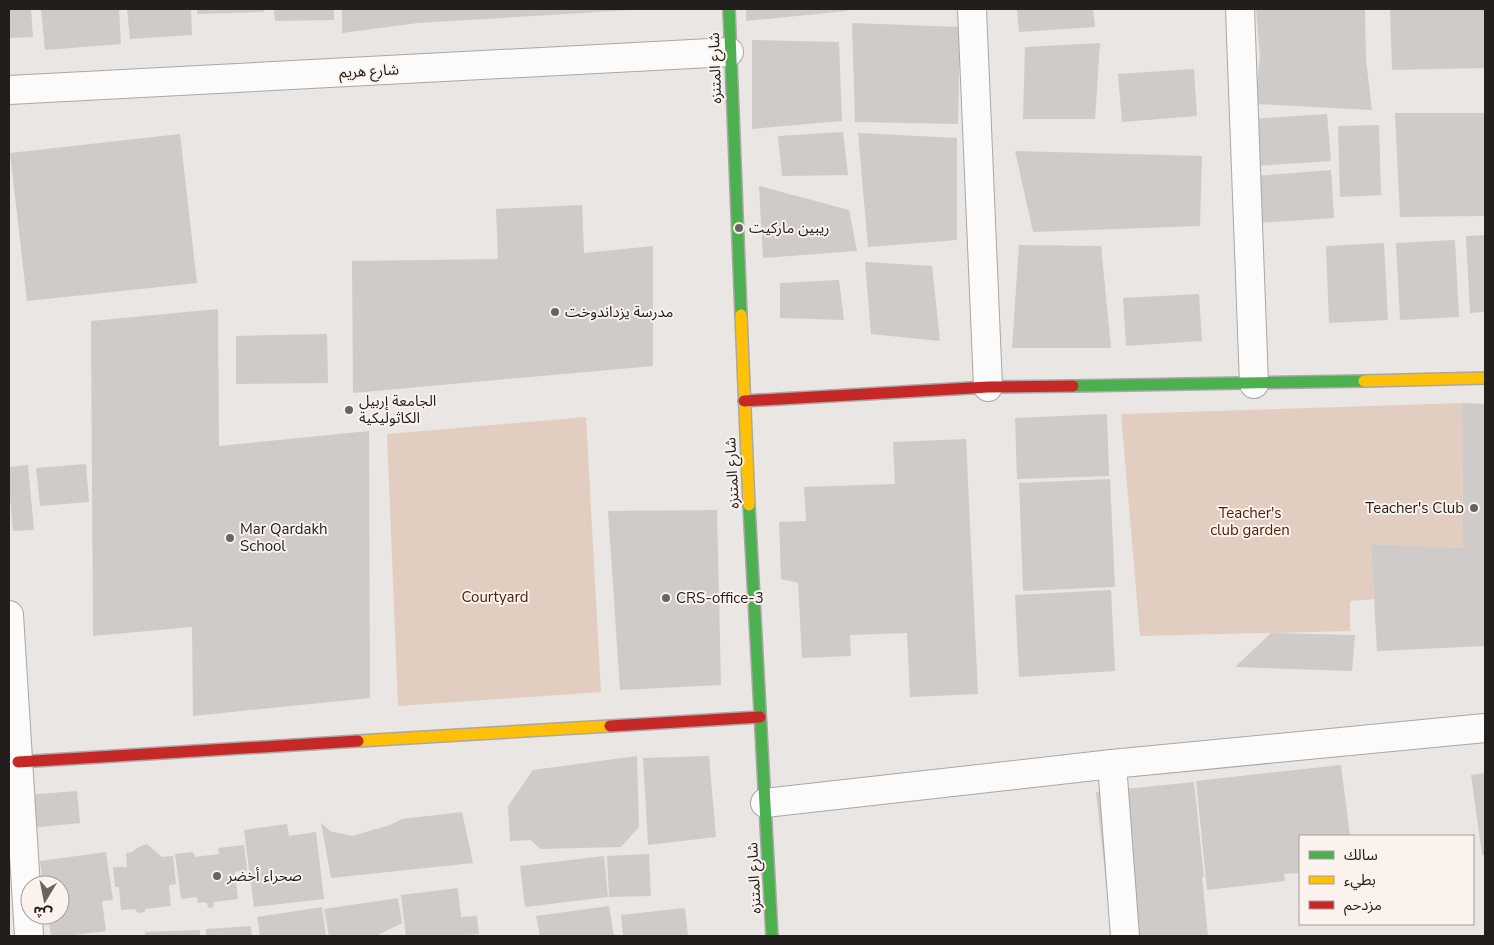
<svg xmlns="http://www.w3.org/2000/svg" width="1494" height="945" font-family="'Nunito Sans','Noto Sans Arabic',sans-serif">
  <rect width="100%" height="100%" fill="#eae6e3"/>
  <g fill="#e2cec0">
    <path d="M 1462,403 L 1463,548 L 1371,544 L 1374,599 L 1350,601 L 1350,631 L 1140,636 L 1121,414 Z"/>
    <path d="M 586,417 L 601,692 L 398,706 L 387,434 Z"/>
  </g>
  <g fill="#cecbc9">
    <path d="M 9,9 L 31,9 L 33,37 L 9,38 Z"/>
    <path d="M 41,9 L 119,9 L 121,44 L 45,50 Z"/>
    <path d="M 127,9 L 191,9 L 192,35 L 130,39 Z"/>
    <path d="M 197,9 L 264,9 L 264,12 L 197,14 Z"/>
    <path d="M 274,9 L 334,9 L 334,20 L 275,21 Z"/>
    <path d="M 342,9 L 631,9 L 631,10 L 418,23 L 342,33 Z"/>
    <path d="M 746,9 L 847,9 L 847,11 L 746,21 Z"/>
    <path d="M 1017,9 L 1093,9 L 1095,27 L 1019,32 Z"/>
    <path d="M 1256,9 L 1365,9 L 1366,60 L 1372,110 L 1255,104 L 1260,57 Z"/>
    <path d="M 1390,9 L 1485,9 L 1485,68 L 1392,70 Z"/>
    <path d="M 852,23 L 960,27 L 958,124 L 855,122 Z"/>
    <path d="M 752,40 L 839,42 L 842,121 L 752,129 Z"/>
    <path d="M 1100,43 L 1095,119 L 1023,119 L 1025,47 Z"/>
    <path d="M 1194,69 L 1197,116 L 1122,122 L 1118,74 Z"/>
    <path d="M 1395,113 L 1485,113 L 1485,216 L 1400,217 Z"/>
    <path d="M 1327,114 L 1331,161 L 1255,166 L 1252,119 Z"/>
    <path d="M 1379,125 L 1381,195 L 1340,197 L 1338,126 Z"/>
    <path d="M 843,132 L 848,175 L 782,176 L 778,136 Z"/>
    <path d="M 858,133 L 957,138 L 957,240 L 868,247 Z"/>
    <path d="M 180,134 L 197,283 L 27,301 L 10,153 Z"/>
    <path d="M 1015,151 L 1202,156 L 1200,226 L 1033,232 Z"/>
    <path d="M 1331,170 L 1334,218 L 1258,223 L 1255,176 Z"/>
    <path d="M 759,186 L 849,210 L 857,251 L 763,258 Z"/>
    <path d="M 582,205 L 584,253 L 653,246 L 653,366 L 353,393 L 352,261 L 498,259 L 496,209 Z"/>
    <path d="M 1485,235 L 1485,312 L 1470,313 L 1466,236 Z"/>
    <path d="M 1455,240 L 1459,317 L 1400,320 L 1396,243 Z"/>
    <path d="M 1384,243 L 1388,320 L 1329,323 L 1326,246 Z"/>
    <path d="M 1019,245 L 1101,246 L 1111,348 L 1012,348 Z"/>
    <path d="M 865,262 L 932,266 L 940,341 L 871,334 Z"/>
    <path d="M 839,280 L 844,320 L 780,318 L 780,283 Z"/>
    <path d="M 1199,294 L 1202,341 L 1126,346 L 1123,298 Z"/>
    <path d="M 218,309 L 219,446 L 369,431 L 370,698 L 193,716 L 192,627 L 93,636 L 91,321 Z"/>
    <path d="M 327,334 L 328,383 L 236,384 L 236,336 Z"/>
    <path d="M 1462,403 L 1485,404 L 1485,646 L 1377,651 L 1371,544 L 1463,548 Z"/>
    <path d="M 1107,414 L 1109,476 L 1017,479 L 1015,418 Z"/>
    <path d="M 966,439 L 978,694 L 910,697 L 907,633 L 850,635 L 851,656 L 802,658 L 798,583 L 781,579 L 779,522 L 806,521 L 804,487 L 895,484 L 893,442 Z"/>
    <path d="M 86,464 L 89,502 L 40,506 L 36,468 Z"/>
    <path d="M 28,465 L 34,530 L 13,531 L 9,486 L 9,467 Z"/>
    <path d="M 1110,479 L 1115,587 L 1023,591 L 1019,483 Z"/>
    <path d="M 717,510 L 721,685 L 620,690 L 608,511 Z"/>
    <path d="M 1111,590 L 1115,671 L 1019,677 L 1015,595 Z"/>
    <path d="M 1271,633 L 1355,635 L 1352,671 L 1235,667 Z"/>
    <path d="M 637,756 L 639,827 L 621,847 L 540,849 L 531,840 L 510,841 L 508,806 L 533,770 Z"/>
    <path d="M 709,756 L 716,837 L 648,845 L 643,758 Z"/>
    <path d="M 1341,765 L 1350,836 L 1300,836 L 1300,873 L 1284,874 L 1285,881 L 1207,890 L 1196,781 Z"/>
    <path d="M 1485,773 L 1485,855 L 1482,855 L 1471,775 Z"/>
    <path d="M 1194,782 L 1204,877 L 1202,877 L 1208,936 L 1112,936 L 1096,792 Z"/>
    <path d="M 77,791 L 80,823 L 30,828 L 26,795 Z"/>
    <path d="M 462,812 L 473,863 L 331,878 L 321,823 L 330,831 L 352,836 L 390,825 L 402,819 Z"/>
    <path d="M 287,824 L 289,836 L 316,832 L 324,899 L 254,907 L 244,830 Z"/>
    <path d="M 147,844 L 162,857 L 173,856 L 176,884 L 169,885 L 171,906 L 145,909 L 145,912 L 138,913 L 135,909 L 121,910 L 119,887 L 115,887 L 113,867 L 127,867 L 126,853 L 132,852 L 139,847 Z"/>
    <path d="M 244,845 L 247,870 L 235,872 L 238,899 L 214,902 L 213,908 L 209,908 L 206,902 L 198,903 L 197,897 L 181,899 L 175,854 L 193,852 L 195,857 L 219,854 L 218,848 Z"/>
    <path d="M 106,852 L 113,900 L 102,901 L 106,931 L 66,936 L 51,936 L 48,915 L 60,915 L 60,885 L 43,885 L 40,861 Z"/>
    <path d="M 649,854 L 651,896 L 609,897 L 607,856 Z"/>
    <path d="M 604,856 L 608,897 L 525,907 L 520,866 Z"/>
    <path d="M 458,888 L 461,917 L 477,916 L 479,934 L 451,936 L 406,936 L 401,895 Z"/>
    <path d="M 398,898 L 402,923 L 376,936 L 329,936 L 324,909 Z"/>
    <path d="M 609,906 L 614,936 L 540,936 L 536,916 Z"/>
    <path d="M 322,907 L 326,936 L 260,936 L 257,917 Z"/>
    <path d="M 685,908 L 688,936 L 623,936 L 621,915 Z"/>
    <path d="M 251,926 L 252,936 L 206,936 L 206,929 Z"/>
    <path d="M 200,930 L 200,936 L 145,936 L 145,932 Z"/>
  </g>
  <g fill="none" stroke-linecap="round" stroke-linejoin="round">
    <defs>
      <g id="street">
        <path d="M 972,9 L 988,387"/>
        <path d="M 1240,9 L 1254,384"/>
        <path d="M 9,90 L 729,52"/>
        <path d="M 9,615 L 29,936"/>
        <path d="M 1112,764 L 1125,936"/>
        <path d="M 765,803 L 1112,764 L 1485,728"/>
      </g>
      <g id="fast">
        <path d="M 729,9 L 741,315"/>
        <path d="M 1073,386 L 1364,381"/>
        <path d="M 749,505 L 772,936"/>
      </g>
      <g id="slow">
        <path d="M 741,315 L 749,505"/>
        <path d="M 1364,381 L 1485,378"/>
        <path d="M 358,741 L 610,726"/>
      </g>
      <g id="jam">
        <path d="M 744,401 L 988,387 L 1073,386"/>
        <path d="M 610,726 L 760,717"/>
        <path d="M 18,762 L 358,741"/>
      </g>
    </defs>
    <use href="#street" stroke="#aaa7a4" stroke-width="30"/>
    <use href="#fast" stroke="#aaa7a4" stroke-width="14"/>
    <use href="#slow" stroke="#aaa7a4" stroke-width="14"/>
    <use href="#jam" stroke="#aaa7a4" stroke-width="14"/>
    <use href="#street" stroke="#fcfbfb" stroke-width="28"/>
    <use href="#fast" stroke="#4caf50" stroke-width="11"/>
    <use href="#slow" stroke="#ffc107" stroke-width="11"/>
    <use href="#jam" stroke="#c62828" stroke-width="11"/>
  </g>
  <g fill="#676462" stroke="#fbf2ed" stroke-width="2">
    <circle cx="739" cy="228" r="5"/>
    <circle cx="555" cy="312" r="5"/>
    <circle cx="349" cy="410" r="5"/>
    <circle cx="1474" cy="508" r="5"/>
    <circle cx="230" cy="538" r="5"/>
    <circle cx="666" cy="598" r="5"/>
    <circle cx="217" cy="876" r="5"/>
  </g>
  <g text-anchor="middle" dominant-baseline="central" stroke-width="4" stroke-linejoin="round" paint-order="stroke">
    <g font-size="15" fill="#211e1c" stroke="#fbf2ed">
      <text transform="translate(715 68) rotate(-92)">شارع المتنزه</text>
      <text transform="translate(369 71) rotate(-3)">شارع هريم</text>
      <text transform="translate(732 473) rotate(-93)">شارع المتنزه</text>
      <text transform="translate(754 878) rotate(-93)">شارع المتنزه</text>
    </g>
    <g font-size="15" fill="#211e1c" stroke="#fbf2ed" text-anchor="start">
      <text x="749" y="228">ريبين ماركيت</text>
      <text x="565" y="312">مدرسة يزداندوخت</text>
      <text x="359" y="401">الجامعة إربيل<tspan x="359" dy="17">الكاثوليكية</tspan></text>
      <text x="1464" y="508" text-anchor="end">Teacher's Club</text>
      <text x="240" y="529">Mar Qardakh<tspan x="240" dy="17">School</tspan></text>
      <text x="676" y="598">CRS-office-3</text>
      <text x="227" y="876">صحراء أخضر</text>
    </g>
    <g font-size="15" fill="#4a2609" stroke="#fbf2ed">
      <text x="1250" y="513">Teacher's<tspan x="1250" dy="17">club garden</tspan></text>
      <text x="495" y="597">Courtyard</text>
    </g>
  </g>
  <rect width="1494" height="945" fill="none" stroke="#211e1c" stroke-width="20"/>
  <rect x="1299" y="835" width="175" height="90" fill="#fbf2ed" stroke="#a49d99"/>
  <rect x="1309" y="851" width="25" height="8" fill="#4caf50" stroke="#a49d99"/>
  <text x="1344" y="860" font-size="15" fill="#211e1c">سالك</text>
  <rect x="1309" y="876" width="25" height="8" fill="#ffc107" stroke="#a49d99"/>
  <text x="1344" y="885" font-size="15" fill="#211e1c">بطيء</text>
  <rect x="1309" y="901" width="25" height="8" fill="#c62828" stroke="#a49d99"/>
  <text x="1344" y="910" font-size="15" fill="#211e1c">مزدحم</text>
  <g transform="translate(45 900) rotate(190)"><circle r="24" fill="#fbf2ed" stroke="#a49d99"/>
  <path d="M0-4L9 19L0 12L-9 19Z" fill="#676462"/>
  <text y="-8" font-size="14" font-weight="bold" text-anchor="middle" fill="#211e1c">ش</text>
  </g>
</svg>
